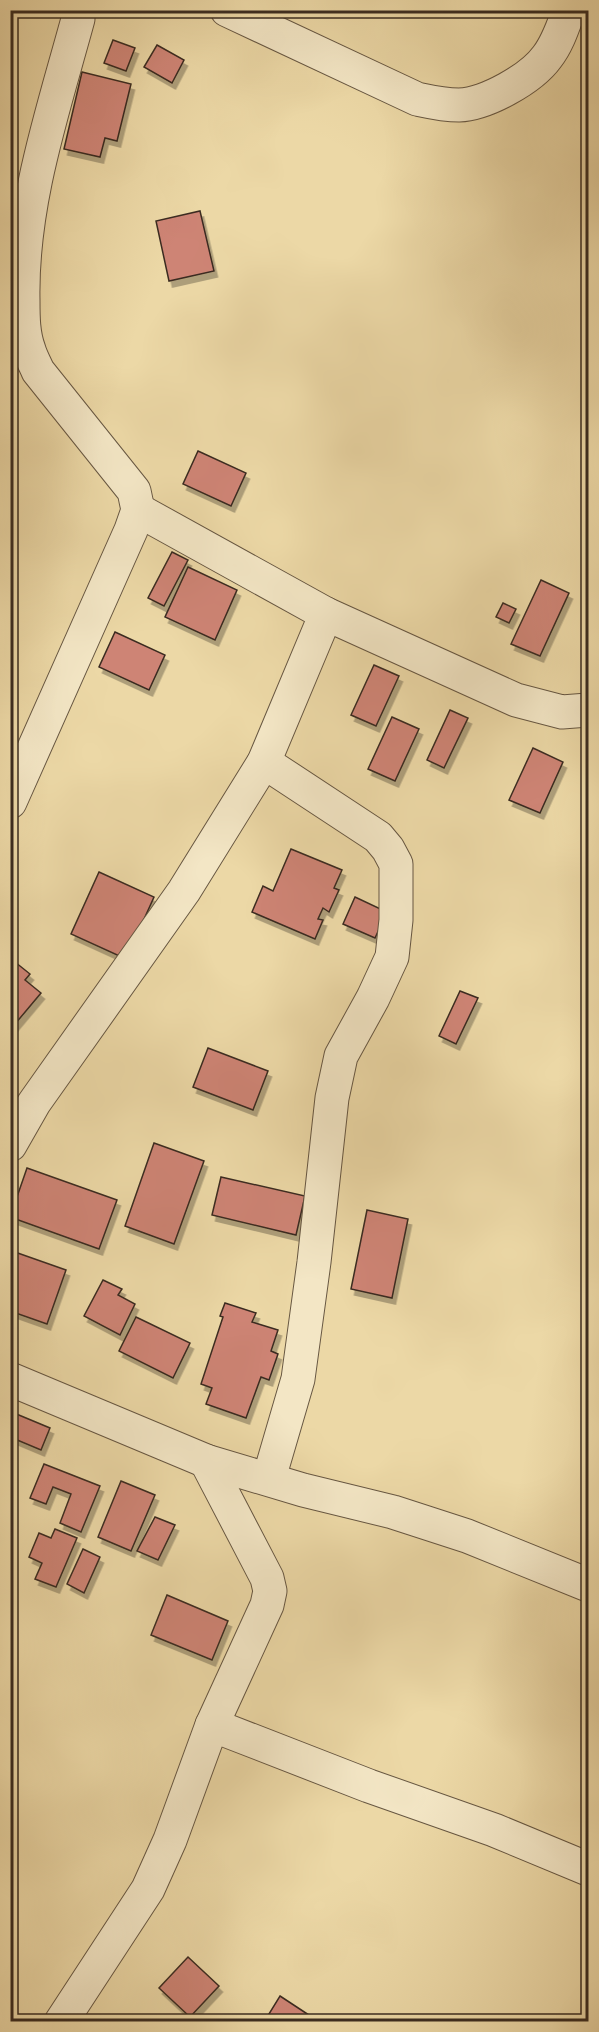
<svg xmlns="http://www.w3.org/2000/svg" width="599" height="2032" font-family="'Gentium Book Plus',serif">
  <defs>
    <filter id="shadow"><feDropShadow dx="3.5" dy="6" stdDeviation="0" flood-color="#0004"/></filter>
  </defs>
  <rect width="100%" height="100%" fill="#ecd8a6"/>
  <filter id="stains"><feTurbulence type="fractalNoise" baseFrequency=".00333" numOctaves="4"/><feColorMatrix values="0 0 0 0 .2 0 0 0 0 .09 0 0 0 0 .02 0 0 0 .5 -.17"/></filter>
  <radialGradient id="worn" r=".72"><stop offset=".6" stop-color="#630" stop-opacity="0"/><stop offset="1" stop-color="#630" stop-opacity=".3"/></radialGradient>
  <g fill="#ce8475" stroke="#3b2c20" stroke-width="1.5" filter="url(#shadow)">
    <path d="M 113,40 L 135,48 L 126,71 L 104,63 Z"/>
    <path d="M 157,45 L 184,60 L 172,83 L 144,67 Z"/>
    <path d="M 82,72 L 131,84 L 117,141 L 105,138 L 100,157 L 64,149 Z"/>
    <path d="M 200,211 L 214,271 L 169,281 L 156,221 Z"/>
    <path d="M 198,451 L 246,473 L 231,506 L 183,484 Z"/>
    <path d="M 172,552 L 188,560 L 164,606 L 148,598 Z"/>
    <path d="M 188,567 L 237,590 L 215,640 L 165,617 Z"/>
    <path d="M 541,580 L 569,593 L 540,656 L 511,644 Z"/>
    <path d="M 503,603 L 516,609 L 509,623 L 496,617 Z"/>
    <path d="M 115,632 L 165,655 L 149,690 L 99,667 Z"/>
    <path d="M 374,665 L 399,676 L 376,726 L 351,715 Z"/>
    <path d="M 450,710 L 468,718 L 444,768 L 427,760 Z"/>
    <path d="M 392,717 L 419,729 L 395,781 L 368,769 Z"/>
    <path d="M 533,748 L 563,762 L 540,813 L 509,800 Z"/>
    <path d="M 291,849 L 342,870 L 334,888 L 339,890 L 329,912 L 323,908 L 318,919 L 323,920 L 315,939 L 252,912 L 263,886 L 273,891 Z"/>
    <path d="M 99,872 L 154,897 L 126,959 L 71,934 Z"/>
    <path d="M 355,897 L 387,912 L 375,938 L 343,924 Z"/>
    <path d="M 10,958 L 30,974 L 25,980 L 41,993 L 10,1030 Z"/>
    <path d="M 460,991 L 478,998 L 456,1044 L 439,1036 Z"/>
    <path d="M 208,1048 L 268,1071 L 253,1110 L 193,1087 Z"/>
    <path d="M 154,1143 L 204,1161 L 174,1244 L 125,1226 Z"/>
    <path d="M 27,1168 L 117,1200 L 99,1249 L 10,1217 Z"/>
    <path d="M 221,1177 L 305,1196 L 296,1235 L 212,1215 Z"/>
    <path d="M 367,1210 L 408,1219 L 392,1298 L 351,1289 Z"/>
    <path d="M 12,1251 L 66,1270 L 47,1324 L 10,1311 Z"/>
    <path d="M 103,1280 L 122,1289 L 118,1295 L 135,1304 L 120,1335 L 84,1316 Z"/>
    <path d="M 225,1303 L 256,1313 L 252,1322 L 278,1330 L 271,1351 L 278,1354 L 269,1380 L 261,1377 L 246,1418 L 206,1404 L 212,1388 L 201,1384 L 223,1317 L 220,1316 Z"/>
    <path d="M 136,1317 L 190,1343 L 173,1378 L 119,1351 Z"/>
    <path d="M 14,1413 L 50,1428 L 41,1450 L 10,1437 L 10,1420 Z"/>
    <path d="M 44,1464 L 100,1486 L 81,1532 L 60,1523 L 71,1494 L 53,1487 L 46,1504 L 30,1498 Z"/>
    <path d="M 121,1481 L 155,1495 L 131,1551 L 98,1537 Z"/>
    <path d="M 155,1517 L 175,1525 L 158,1560 L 137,1551 Z"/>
    <path d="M 55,1529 L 77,1538 L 56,1587 L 35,1579 L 42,1563 L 29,1557 L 39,1533 L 51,1538 Z"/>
    <path d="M 83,1549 L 100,1557 L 84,1593 L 67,1584 Z"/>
    <path d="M 167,1595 L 228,1621 L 212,1660 L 151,1635 Z"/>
    <path d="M 188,1957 L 219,1986 L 190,2017 L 159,1988 Z"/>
    <path d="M 280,1996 L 318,2021 L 318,2022 L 264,2022 Z"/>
  </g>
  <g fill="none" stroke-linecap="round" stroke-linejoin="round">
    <defs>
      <g id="street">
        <path d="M 227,10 L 417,99 C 431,102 444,105 459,105 C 486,104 531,79 547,57 C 558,43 563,26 569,10"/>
        <path d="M 138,510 L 326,614 L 516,700 L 562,712 L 588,710"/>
        <path d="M 264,762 L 378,837 L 388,849 L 396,864 L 396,920 L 392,957 L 373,998 L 341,1056 L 332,1098 L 314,1262 L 298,1379 L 269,1478"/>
        <path d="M 10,802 L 131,530 L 138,510 L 134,491 L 38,371 C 35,364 31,357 29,350 C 23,334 23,317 23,300 C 21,204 53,111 78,19 L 78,10"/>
        <path d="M 10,1145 L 34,1103 L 184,891 L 264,762 L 326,614"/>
        <path d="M 10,1379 L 206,1461 L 303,1490 L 393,1512 L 467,1536 L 588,1585"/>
        <path d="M 212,1725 L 369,1786 L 494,1830 L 588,1869"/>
        <path d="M 61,2022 L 148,1889 L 170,1840 L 212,1725 L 267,1605 L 270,1591 L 267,1578 L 206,1461"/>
      </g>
    </defs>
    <use href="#street" stroke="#675742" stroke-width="35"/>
    <use href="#street" stroke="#f3e6c5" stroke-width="33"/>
  </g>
  <rect width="599" height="2032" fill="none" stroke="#ecd8a6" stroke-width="36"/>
  <rect x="12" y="12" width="575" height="2008" fill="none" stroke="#3b2c20" stroke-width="3"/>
  <rect x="18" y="18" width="563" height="1996" fill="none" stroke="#3b2c20" stroke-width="1.5"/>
  <rect width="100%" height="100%" filter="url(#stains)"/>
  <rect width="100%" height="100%" fill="url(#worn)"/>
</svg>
